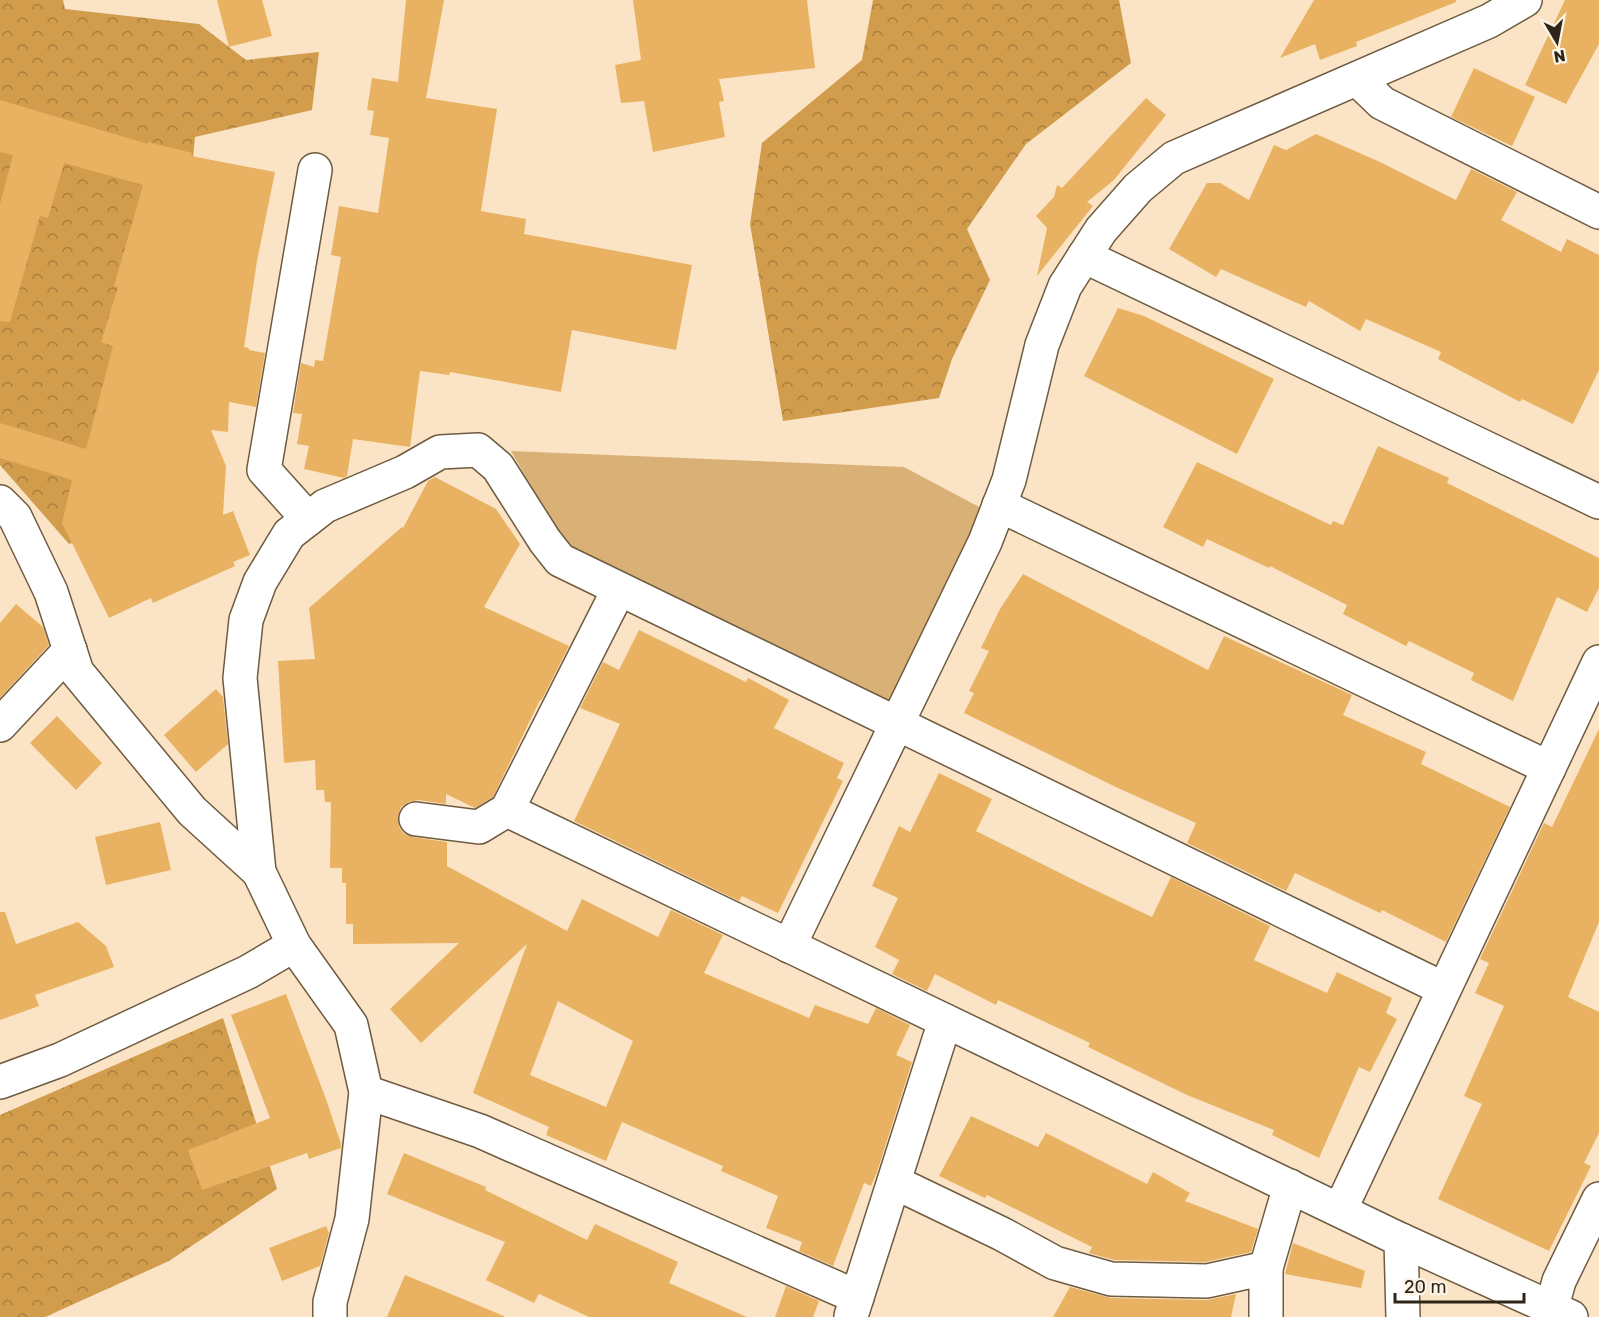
<svg xmlns="http://www.w3.org/2000/svg" width="1599" height="1317" font-family="Rubik,sans-serif">
  <defs>
    <pattern id="forest-crowns" width="20" height="18" patternUnits="userSpaceOnUse" patternTransform="scale(1.5)"><rect width="20" height="18" fill="#d19c4c"/><path d="M2 6a3 3 0 1 1 6 0M12 15a3 3 0 1 1 6 0" fill="none" stroke="#aa7f3e"/></pattern>
  </defs>
  <rect width="100%" height="100%" fill="#fbe4c5"/>
  <path fill="#d9b177" d="M 511,451 L 904,467 L 983,509 L 891,704 L 568,552 Z"/>
  <g fill="url(#forest-crowns)">
    <path d="M 0,0 L 63,0 L 65,9 L 199,24 L 246,60 L 319,52 L 312,110 L 195,137 L 159,516 L 69,544 L 0,465 Z"/>
    <path d="M 873,0 L 1119,0 L 1131,63 L 1026,144 L 967,229 L 990,280 L 952,359 L 939,398 L 783,421 L 750,224 L 762,143 L 862,60 Z"/>
    <path d="M 223,1018 L 277,1189 L 169,1261 L 45,1317 L 0,1317 L 0,1115 Z"/>
  </g>
  <g fill="#e8b262" fill-rule="evenodd">
    <path d="M 217,0 L 262,0 L 272,36 L 229,47 Z"/>
    <path d="M 406,0 L 444,0 L 426,98 L 497,109 L 481,211 L 526,219 L 524,234 L 692,265 L 676,350 L 572,330 L 561,392 L 450,372 L 449,375 L 420,371 L 410,447 L 353,439 L 347,476 L 344,478 L 304,469 L 309,446 L 297,444 L 302,414 L 293,413 L 301,363 L 314,367 L 315,360 L 323,361 L 341,257 L 331,255 L 339,206 L 378,213 L 389,138 L 370,135 L 374,111 L 367,110 L 372,78 L 398,82 Z"/>
    <path d="M 633,0 L 807,0 L 815,68 L 719,79 L 724,101 L 719,102 L 725,137 L 653,152 L 644,101 L 621,103 L 615,65 L 641,60 Z"/>
    <path d="M 1314,0 L 1456,0 L 1456,2 L 1356,42 L 1357,46 L 1320,60 L 1315,44 L 1280,58 Z"/>
    <path d="M 1565,0 L 1599,0 L 1599,44 L 1566,104 L 1525,85 Z"/>
    <path d="M 1474,68 L 1535,97 L 1512,146 L 1451,117 Z"/>
    <path d="M 1146,98 L 1166,115 L 1114,180 L 1087,202 L 1093,206 L 1037,276 L 1047,228 L 1036,216 L 1054,197 L 1057,185 L 1062,188 Z"/>
    <path d="M 0,100 L 148,144 L 148,142 L 192,153 L 191,156 L 275,172 L 257,261 L 244,347 L 249,348 L 249,350 L 265,353 L 256,407 L 229,402 L 228,432 L 211,430 L 226,466 L 223,515 L 233,511 L 250,555 L 233,562 L 235,566 L 153,603 L 151,598 L 109,618 L 62,523 L 72,480 L 0,458 L 0,423 L 86,449 L 113,346 L 101,342 L 118,287 L 114,286 L 143,185 L 64,163 L 48,218 L 40,216 L 10,322 L 0,321 L 0,204 L 13,155 L 0,152 Z"/>
    <path d="M 1316,134 L 1380,162 L 1456,200 L 1471,169 L 1517,192 L 1501,220 L 1561,252 L 1567,239 L 1599,255 L 1599,370 L 1573,424 L 1522,399 L 1520,402 L 1438,359 L 1441,352 L 1366,319 L 1360,331 L 1309,301 L 1306,307 L 1221,269 L 1216,277 L 1169,249 L 1207,183 L 1220,183 L 1249,200 L 1274,145 L 1286,150 Z"/>
    <path d="M 1118,308 L 1144,316 L 1274,379 L 1237,454 L 1084,376 Z"/>
    <path d="M 1378,446 L 1449,478 L 1447,483 L 1599,558 L 1599,588 L 1587,612 L 1557,597 L 1513,701 L 1471,680 L 1474,673 L 1409,641 L 1406,646 L 1343,614 L 1347,605 L 1270,566 L 1269,568 L 1207,539 L 1203,547 L 1163,527 L 1197,462 L 1331,525 L 1333,521 L 1343,525 Z"/>
    <path d="M 435,477 L 496,509 L 520,544 L 484,607 L 569,646 L 541,701 L 540,700 L 493,797 L 475,808 L 446,794 L 446,804 L 418,800 L 409,802 L 401,807 L 398,816 L 399,827 L 404,834 L 413,837 L 447,842 L 447,866 L 567,931 L 582,899 L 658,937 L 671,910 L 723,935 L 704,973 L 809,1018 L 815,1005 L 868,1024 L 876,1008 L 910,1025 L 896,1055 L 912,1062 L 877,1172 L 871,1186 L 864,1183 L 833,1266 L 799,1251 L 802,1242 L 766,1228 L 778,1196 L 721,1171 L 723,1166 L 622,1122 L 606,1161 L 546,1135 L 549,1127 L 473,1093 L 527,944 L 421,1043 L 390,1009 L 459,943 L 353,944 L 353,924 L 346,924 L 346,883 L 342,883 L 342,868 L 330,868 L 331,802 L 325,802 L 324,790 L 316,790 L 315,760 L 284,763 L 278,661 L 315,659 L 309,608 L 402,527 L 403,528 L 428,481 ZM 558,1001 L 633,1041 L 606,1107 L 530,1075 Z"/>
    <path d="M 1023,574 L 1208,670 L 1224,636 L 1352,695 L 1343,715 L 1426,752 L 1421,764 L 1510,807 L 1446,942 L 1382,910 L 1380,913 L 1295,873 L 1286,891 L 1187,843 L 1196,823 L 1120,789 L 964,713 L 974,693 L 969,691 L 989,651 L 981,648 L 1000,609 Z"/>
    <path d="M 16,604 L 43,627 L 49,645 L 0,698 L 0,623 Z"/>
    <path d="M 639,630 L 746,682 L 748,678 L 789,700 L 774,728 L 844,763 L 837,778 L 843,781 L 778,913 L 742,896 L 739,901 L 574,821 L 620,724 L 580,708 L 603,662 L 619,670 Z"/>
    <path d="M 216,689 L 223,697 L 228,744 L 196,772 L 164,735 Z"/>
    <path d="M 57,716 L 102,763 L 76,790 L 30,743 Z"/>
    <path d="M 1599,729 L 1599,922 L 1568,997 L 1599,1012 L 1599,1133 L 1584,1163 L 1591,1166 L 1549,1251 L 1438,1199 L 1482,1104 L 1464,1096 L 1504,1006 L 1475,993 L 1489,963 L 1480,959 L 1544,823 L 1552,827 Z"/>
    <path d="M 939,773 L 992,799 L 976,831 L 1078,882 L 1152,917 L 1171,877 L 1270,926 L 1254,960 L 1327,993 L 1337,972 L 1392,998 L 1386,1013 L 1397,1019 L 1370,1072 L 1359,1067 L 1319,1158 L 1272,1135 L 1274,1130 L 1187,1095 L 1088,1047 L 1090,1043 L 998,1000 L 996,1005 L 935,974 L 927,991 L 892,974 L 899,960 L 875,947 L 898,898 L 872,886 L 899,826 L 910,832 Z"/>
    <path d="M 160,822 L 171,870 L 106,885 L 95,837 Z"/>
    <path d="M 0,912 L 5,912 L 16,944 L 78,922 L 106,946 L 114,967 L 35,995 L 39,1006 L 0,1020 Z"/>
    <path d="M 286,994 L 326,1099 L 341,1144 L 341,1148 L 309,1159 L 307,1153 L 202,1190 L 188,1150 L 270,1118 L 231,1015 Z"/>
    <path d="M 971,1116 L 1038,1147 L 1046,1133 L 1147,1184 L 1153,1172 L 1190,1193 L 1185,1201 L 1258,1229 L 1251,1252 L 1205,1262 L 1114,1260 L 1089,1253 L 1092,1247 L 987,1195 L 985,1198 L 939,1176 Z"/>
    <path d="M 404,1153 L 486,1187 L 485,1190 L 587,1240 L 595,1224 L 678,1262 L 669,1283 L 747,1317 L 589,1317 L 539,1294 L 534,1303 L 486,1280 L 505,1242 L 387,1194 Z"/>
    <path d="M 326,1226 L 329,1233 L 320,1266 L 282,1281 L 269,1248 Z"/>
    <path d="M 1293,1243 L 1365,1271 L 1361,1288 L 1285,1274 Z"/>
    <path d="M 405,1275 L 504,1316 L 504,1317 L 387,1317 Z"/>
    <path d="M 786,1286 L 819,1301 L 813,1317 L 775,1317 Z"/>
    <path d="M 1070,1287 L 1111,1298 L 1207,1300 L 1236,1294 L 1231,1317 L 1053,1317 Z"/>
  </g>
  <g fill="none" stroke-linecap="round" stroke-linejoin="round">
    <defs>
      <g id="minor">
        <path d="M 1357,79 L 1382,103 L 1599,212"/>
        <path d="M 1084,256 L 1599,502"/>
        <path d="M 0,502 L 15,517 L 51,592 L 77,672 L 192,811 L 259,872"/>
        <path d="M 999,505 L 1549,768"/>
        <path d="M 308,519 L 264,470 L 315,170"/>
        <path d="M 0,725 L 70,650"/>
        <path d="M 507,810 L 619,589"/>
        <path d="M 416,819 L 479,827 L 507,810 L 1401,1240 L 1571,1317"/>
        <path d="M 789,946 L 985,542 L 1009,480 L 1042,345 L 1065,286 L 1101,230 L 1138,188 L 1174,158 L 1489,21 L 1525,0"/>
        <path d="M 0,1082 L 60,1060 L 248,972 L 294,945"/>
        <path d="M 366,1092 L 480,1131 L 857,1297"/>
        <path d="M 894,1182 L 1002,1234 L 1055,1263 L 1111,1279 L 1207,1281 L 1266,1268"/>
        <path d="M 1340,1210 L 1599,662"/>
        <path d="M 1401,1240 L 1403,1317"/>
        <path d="M 851,1316 L 945,1021"/>
        <path d="M 330,1317 L 330,1302 L 352,1219 L 366,1092 L 351,1025 L 294,945 L 259,872 L 240,678 L 246,620 L 260,582 L 289,534 L 325,506 L 405,472 L 440,452 L 478,450 L 498,467 L 545,541 L 560,560 L 1444,989"/>
        <path d="M 1266,1317 L 1266,1268 L 1290,1186"/>
        <path d="M 1549,1317 L 1559,1281 L 1599,1199"/>
      </g>
    </defs>
    <use href="#minor" stroke="#6e5b40" stroke-width="36"/>
    <use href="#minor" stroke="#fff" stroke-width="33"/>
  </g>
  <g transform="translate(1557 42) rotate(170)" stroke="#fdf4e7" stroke-width="4.5" paint-order="stroke">
  <path d="M0-4.5L10 22L0 15L-10 22Z" fill="#2e2519"/>
  <text y="-9" font-size="16" font-weight="bold" text-anchor="middle" fill="#2e2519">N</text>
  </g>
  <path d="M1395 1293v9h129v-9" fill="none" stroke="#2e2519" stroke-width="3"/>
  <text x="1404" y="1293" font-size="18" fill="#2e2519" stroke="#fdf4e7" stroke-width="4.5" paint-order="stroke">20 m</text>
</svg>
